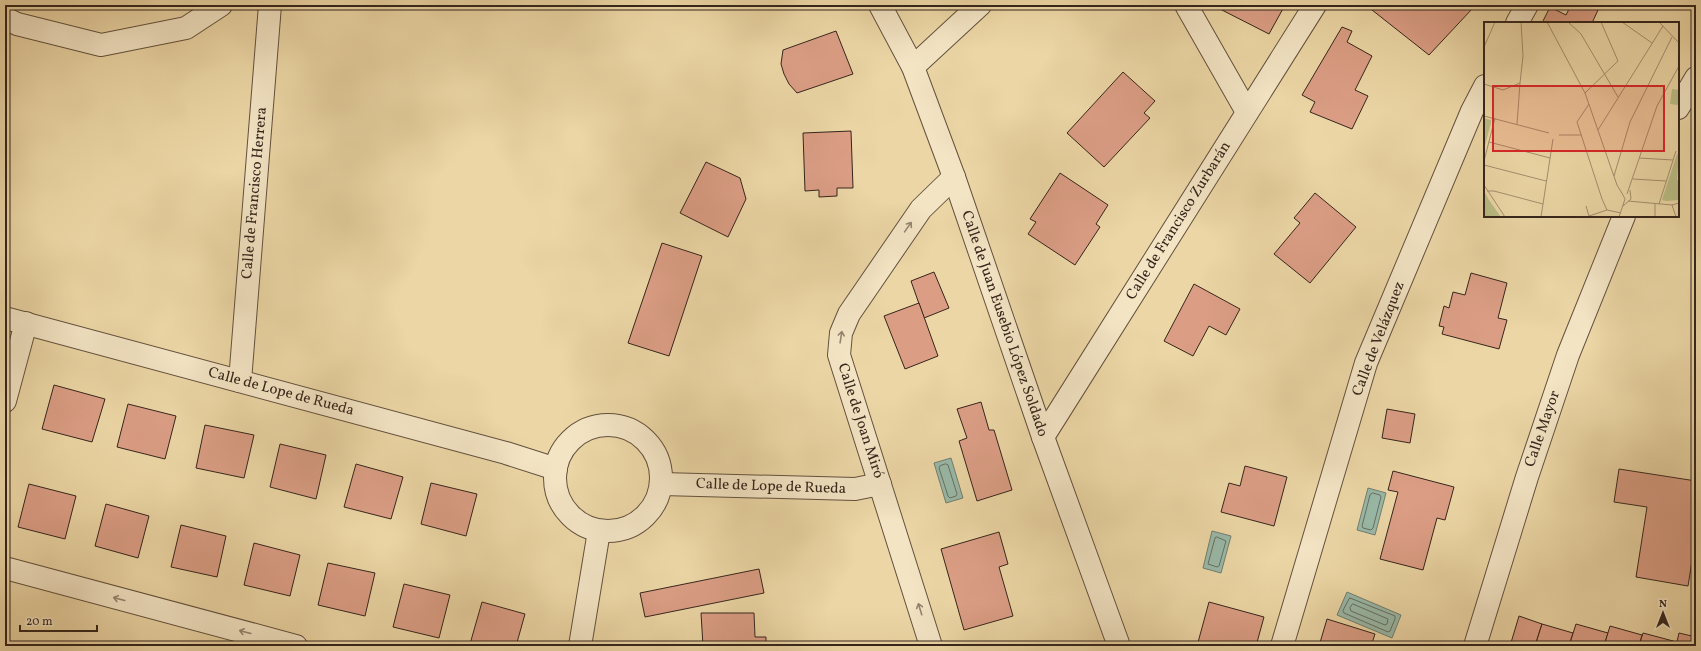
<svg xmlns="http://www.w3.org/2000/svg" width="1701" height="651" font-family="Vollkorn,serif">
  <rect width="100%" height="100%" fill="#ecd6a5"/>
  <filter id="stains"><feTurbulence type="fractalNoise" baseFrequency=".005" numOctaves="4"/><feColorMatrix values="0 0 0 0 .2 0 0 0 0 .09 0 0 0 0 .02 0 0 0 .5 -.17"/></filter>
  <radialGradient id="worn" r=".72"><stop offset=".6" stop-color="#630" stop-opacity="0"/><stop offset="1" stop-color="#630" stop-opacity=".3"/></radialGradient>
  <g fill="#99b9a8" stroke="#717e70">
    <path d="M 951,458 L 963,498 L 946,503 L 934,463 Z"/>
    <path d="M 1368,488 L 1386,493 L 1375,535 L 1357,530 Z"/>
    <path d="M 1212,531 L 1231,536 L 1221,573 L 1203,568 Z"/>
    <path d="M 1347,592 L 1401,615 L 1392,638 L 1337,615 Z"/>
  </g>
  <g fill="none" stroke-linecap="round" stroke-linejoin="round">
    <g stroke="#676f62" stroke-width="1">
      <path d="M 946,464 L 948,465 L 957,494 L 956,496 L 950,498 L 948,496 L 939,468 L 940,466 Z"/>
      <path d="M 1373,493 L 1380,495 L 1381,497 L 1373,528 L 1371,530 L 1363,528 L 1362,526 L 1370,495 Z"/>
      <path d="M 1217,537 L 1226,541 L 1219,566 L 1217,567 L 1208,564 L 1215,538 Z"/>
      <path d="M 1350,598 L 1395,616 L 1395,619 L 1390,631 L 1388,632 L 1344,613 L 1343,611 Z"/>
      <path d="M 1353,604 L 1388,619 L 1387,624 L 1385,625 L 1351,611 L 1350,608 Z"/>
    </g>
  </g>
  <g fill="#db9e85" stroke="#35251c">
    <path d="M 1223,5 L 1285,5 L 1269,34 L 1220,9 Z"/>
    <path d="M 1368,5 L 1467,5 L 1472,9 L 1429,55 L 1367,6 Z"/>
    <path d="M 1571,5 L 1588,5 L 1598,10 L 1592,23 L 1542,23 L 1550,7 L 1566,15 Z"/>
    <path d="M 1342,27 L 1352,31 L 1347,42 L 1372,56 L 1355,90 L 1368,96 L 1352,129 L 1310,112 L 1315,102 L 1302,95 Z"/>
    <path d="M 836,31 L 853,74 L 797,93 L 789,84 L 784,74 L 781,64 L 783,50 Z"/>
    <path d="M 1123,72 L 1155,101 L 1144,113 L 1150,118 L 1104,167 L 1067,133 Z"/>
    <path d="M 851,131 L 853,188 L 837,188 L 837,196 L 819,197 L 819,190 L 805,191 L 803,133 Z"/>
    <path d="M 706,162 L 740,178 L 746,199 L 728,237 L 680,213 Z"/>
    <path d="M 1060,173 L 1108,205 L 1096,224 L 1100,227 L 1075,265 L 1028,234 L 1036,222 L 1030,219 Z"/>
    <path d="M 1315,193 L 1356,227 L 1310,283 L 1274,254 L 1300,223 L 1294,218 Z"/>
    <path d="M 662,243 L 702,256 L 669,356 L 628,343 Z"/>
    <path d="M 934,272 L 949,308 L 924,318 L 911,281 Z"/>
    <path d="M 1471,273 L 1507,283 L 1498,318 L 1507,320 L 1499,349 L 1442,334 L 1444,327 L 1439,326 L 1444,306 L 1449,308 L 1453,292 L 1465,295 Z"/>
    <path d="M 1194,284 L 1240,309 L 1226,335 L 1209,326 L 1193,356 L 1164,341 Z"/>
    <path d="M 919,303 L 938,356 L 905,369 L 884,316 Z"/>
    <path d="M 54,385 L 105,399 L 92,442 L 42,429 Z"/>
    <path d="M 981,402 L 989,430 L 994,430 L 1012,490 L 977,501 L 959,441 L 967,438 L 957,409 Z"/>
    <path d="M 128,404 L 176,416 L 165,459 L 117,447 Z"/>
    <path d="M 1387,409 L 1415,414 L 1410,443 L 1382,438 Z"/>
    <path d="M 205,425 L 254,435 L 244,478 L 196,468 Z"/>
    <path d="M 280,444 L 326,455 L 316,499 L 270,487 Z"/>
    <path d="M 356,464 L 403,477 L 391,519 L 344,507 Z"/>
    <path d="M 1245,466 L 1287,477 L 1274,526 L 1221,512 L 1229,483 L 1240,486 Z"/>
    <path d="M 1619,469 L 1696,481 L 1696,536 L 1688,586 L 1636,577 L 1647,507 L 1614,502 Z"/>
    <path d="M 1393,471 L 1454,487 L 1445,520 L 1437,518 L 1423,570 L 1380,559 L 1398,492 L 1388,490 Z"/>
    <path d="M 431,483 L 477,494 L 466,536 L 421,524 Z"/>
    <path d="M 29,484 L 76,496 L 65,539 L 18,527 Z"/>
    <path d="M 106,504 L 149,516 L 138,558 L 95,546 Z"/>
    <path d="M 181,525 L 226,536 L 217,577 L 171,567 Z"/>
    <path d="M 999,532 L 1008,564 L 999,567 L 1013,616 L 964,630 L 941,549 Z"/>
    <path d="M 254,543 L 300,555 L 290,596 L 244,585 Z"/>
    <path d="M 328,563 L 375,573 L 365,616 L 318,605 Z"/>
    <path d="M 759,569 L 764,593 L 645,617 L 640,593 Z"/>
    <path d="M 404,584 L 450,595 L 439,638 L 393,627 Z"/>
    <path d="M 482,602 L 525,614 L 516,646 L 475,646 L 470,644 Z"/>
    <path d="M 1209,602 L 1264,617 L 1256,646 L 1197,646 Z"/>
    <path d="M 701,613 L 754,613 L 755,637 L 766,637 L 766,646 L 703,646 Z"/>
    <path d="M 1519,616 L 1542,624 L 1535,646 L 1510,646 Z"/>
    <path d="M 1327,619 L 1375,634 L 1371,646 L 1319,646 Z"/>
    <path d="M 1542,624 L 1573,633 L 1569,646 L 1535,646 Z"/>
    <path d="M 1576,624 L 1608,633 L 1604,646 L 1569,646 Z"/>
    <path d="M 1610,626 L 1642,635 L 1639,646 L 1604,646 Z"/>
    <path d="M 1643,633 L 1677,642 L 1676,646 L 1639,646 Z"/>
    <path d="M 1679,633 L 1696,637 L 1696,646 L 1676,646 Z"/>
  </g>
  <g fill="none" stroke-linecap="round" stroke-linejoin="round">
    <defs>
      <g id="minor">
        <path d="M 880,5 L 913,67 L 954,177 L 1043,437 L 1119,646"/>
        <path d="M 1186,5 L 1247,112"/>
        <path d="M 5,18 L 17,24 L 101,45 L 186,28 L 221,5"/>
        <path d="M 1517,23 L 1527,5"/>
        <path d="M 913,67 L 980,5"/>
        <path d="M 5,318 L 506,453 L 556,469"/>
        <path d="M 240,381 L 270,5"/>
        <path d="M 5,401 L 26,323"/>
        <circle cx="608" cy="478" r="53"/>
        <path d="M 1043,437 L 1315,5"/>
        <path d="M 662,484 L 855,489 L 880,484"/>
        <path d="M 5,568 L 296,646"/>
        <path d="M 580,646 L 599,531"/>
        <path d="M 931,646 L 839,355 L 841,333 L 849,314 L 921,209 L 954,177"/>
        <path d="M 1282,646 L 1366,363 L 1472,111 L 1485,86"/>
      </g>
      <g id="tertiary">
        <path d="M 1678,108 L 1696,78"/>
        <path d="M 1475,646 L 1527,477 L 1568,355 L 1624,216"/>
      </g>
    </defs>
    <use href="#minor" stroke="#63513e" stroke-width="24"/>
    <use href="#tertiary" stroke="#63513e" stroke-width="24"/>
    <use href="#minor" stroke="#f3e4c4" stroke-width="22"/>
    <use href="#tertiary" stroke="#f3e4c4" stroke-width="22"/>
  </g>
  <defs><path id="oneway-shaft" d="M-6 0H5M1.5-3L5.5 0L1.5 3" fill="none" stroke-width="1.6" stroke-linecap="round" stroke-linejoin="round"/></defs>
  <g stroke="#948470">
    <use href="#oneway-shaft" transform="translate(908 227) rotate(-55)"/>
    <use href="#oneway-shaft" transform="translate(841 337) rotate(-81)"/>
    <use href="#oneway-shaft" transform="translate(119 599) rotate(-165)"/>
    <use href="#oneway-shaft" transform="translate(920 609) rotate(-107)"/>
    <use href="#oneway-shaft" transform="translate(245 632) rotate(-165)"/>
  </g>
  <g text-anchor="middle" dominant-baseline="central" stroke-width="3" stroke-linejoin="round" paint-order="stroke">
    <g font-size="15" fill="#35251c" stroke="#f3e4c4">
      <text transform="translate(255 193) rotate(-85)">Calle de Francisco Herrera</text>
      <text transform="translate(1179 221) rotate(-58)">Calle de Francisco Zurbarán</text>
      <text transform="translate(1004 324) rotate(71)">Calle de Juan Eusebio López Soldado</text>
      <text transform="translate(1379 339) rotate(-69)">Calle de Velázquez</text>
      <text transform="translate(281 392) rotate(15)">Calle de Lope de Rueda</text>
      <text transform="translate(860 421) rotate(72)">Calle de Joan Miró</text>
      <text transform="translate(1543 429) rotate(-71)">Calle Mayor</text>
      <text transform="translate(771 487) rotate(2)">Calle de Lope de Rueda</text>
    </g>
  </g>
  <g transform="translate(1484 22)">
    <rect width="195" height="195" fill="#ecd6a5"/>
    <path d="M 188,67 L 195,68 L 194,83 L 186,82 ZM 0,96 L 7,98 L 7,101 L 0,127 ZM 193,132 L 195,133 L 193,158 L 195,159 L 195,178 L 182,179 L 178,178 ZM 0,169 L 5,178 L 17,195 L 0,195 Z" fill="#babd84"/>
    <path fill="none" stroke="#a38f6e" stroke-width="1" d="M 63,0 L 101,71 L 133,163 L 139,173 L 141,177 L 135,195M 84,0 L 97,12 L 134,75M 138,0 L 168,21M 175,0 L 195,21M 0,25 L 11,0M 0,62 L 19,68 L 36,61 L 39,34 L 37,0M 101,71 L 134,39 L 117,0M 105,82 L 93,100 L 118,177 L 123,188 L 137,191M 0,94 L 65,111M 33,102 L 36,61M 114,108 L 179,4M 75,113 L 97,113M 5,120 L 66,136M 155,136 L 189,138M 0,139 L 11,96M 0,143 L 62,159M 130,154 L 146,100 L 188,15M 149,157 L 182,159M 0,163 L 21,195M 3,169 L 10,169 L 59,182M 143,172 L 173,84 L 195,44M 144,179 L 188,183 L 195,181M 171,182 L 171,195M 175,182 L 192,129M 188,183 L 192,195M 102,184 L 105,194 L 123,188M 139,184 L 147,177 L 146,168M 57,195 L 69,117"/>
    <path fill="#d62828" fill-opacity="0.15" stroke="#d62828" stroke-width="2" d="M 9,64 L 180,64 L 180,129 L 9,129 Z"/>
    <rect width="195" height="195" fill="none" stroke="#35251c" stroke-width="2"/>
  </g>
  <rect width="1701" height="651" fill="none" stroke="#ecd6a5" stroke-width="20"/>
  <rect x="6" y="6" width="1689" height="639" fill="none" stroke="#35251c" stroke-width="2"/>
  <rect x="10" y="10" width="1681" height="631" fill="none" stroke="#35251c"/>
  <g transform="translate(1663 613)" stroke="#f3e4c4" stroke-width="3" paint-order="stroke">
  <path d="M0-3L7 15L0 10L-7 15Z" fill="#35251c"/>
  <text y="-6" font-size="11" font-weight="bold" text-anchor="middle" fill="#35251c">N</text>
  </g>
  <path d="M20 625v6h77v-6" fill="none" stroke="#35251c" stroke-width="2"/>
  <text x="26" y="625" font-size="12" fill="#35251c" stroke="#f3e4c4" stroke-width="3" paint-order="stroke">20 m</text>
  <rect width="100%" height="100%" filter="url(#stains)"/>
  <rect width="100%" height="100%" fill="url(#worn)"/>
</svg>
